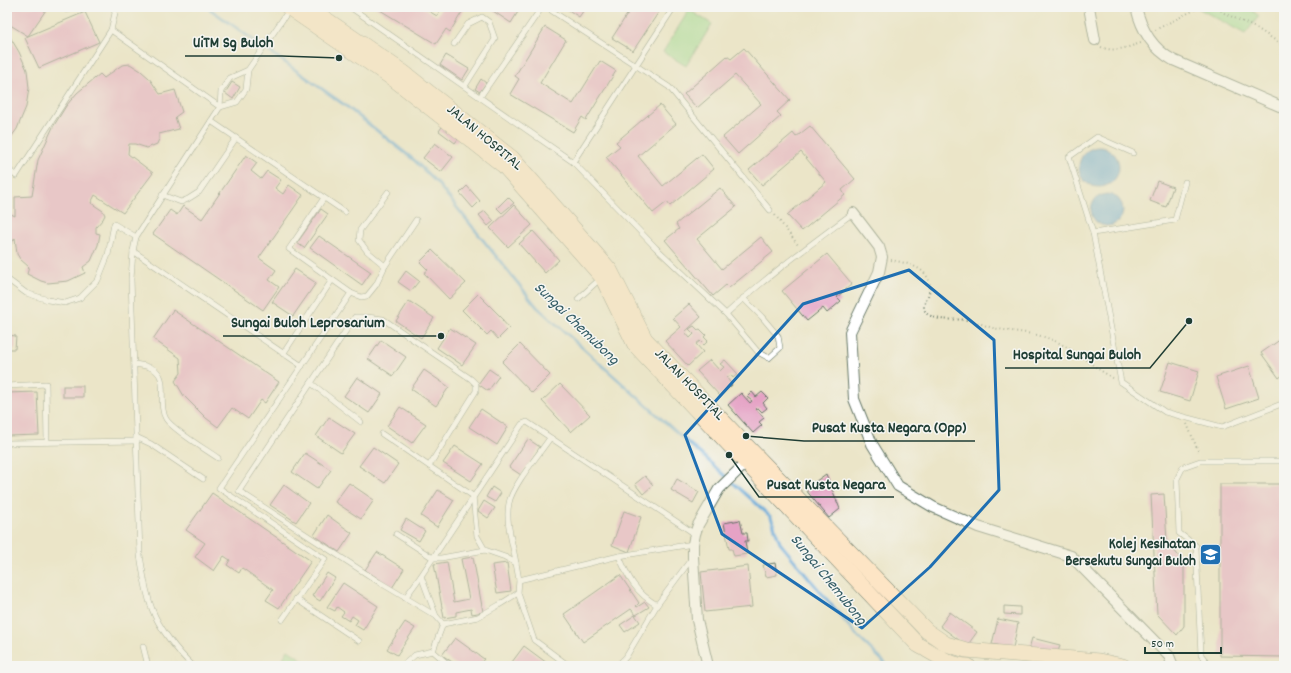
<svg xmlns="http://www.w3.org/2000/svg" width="1291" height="673" font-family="Dekko,sans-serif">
  <rect width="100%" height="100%" fill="#f6f6f2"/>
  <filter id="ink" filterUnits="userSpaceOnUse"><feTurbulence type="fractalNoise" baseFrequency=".025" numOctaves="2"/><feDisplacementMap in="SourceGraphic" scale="8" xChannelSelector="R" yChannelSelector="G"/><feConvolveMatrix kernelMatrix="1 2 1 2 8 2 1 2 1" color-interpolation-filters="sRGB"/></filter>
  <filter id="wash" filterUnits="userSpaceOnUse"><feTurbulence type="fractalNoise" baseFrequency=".012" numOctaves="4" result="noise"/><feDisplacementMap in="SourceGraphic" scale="16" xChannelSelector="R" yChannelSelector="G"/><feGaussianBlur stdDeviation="0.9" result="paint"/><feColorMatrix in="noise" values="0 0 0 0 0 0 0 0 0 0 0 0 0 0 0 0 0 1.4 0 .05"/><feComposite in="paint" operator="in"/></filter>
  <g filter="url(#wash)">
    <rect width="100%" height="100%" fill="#ebe5c8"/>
    <g fill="#98da91" stroke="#5c8c62">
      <path d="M 1196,7 L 1248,7 L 1259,16 L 1245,34 Z"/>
      <path d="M 689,10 L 712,24 L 686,66 L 663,52 Z"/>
      <path d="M 288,650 L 309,664 L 308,666 L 278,666 Z"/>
    </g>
    <g fill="#61a5d6" stroke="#407185">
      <circle cx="1099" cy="167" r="20"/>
      <circle cx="1107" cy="210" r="16"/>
    </g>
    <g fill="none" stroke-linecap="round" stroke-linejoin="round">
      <path stroke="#61a5d6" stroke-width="3" d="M 207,7 L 346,106 L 414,160 L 438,184 L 537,307 L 771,517 L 780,543 L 857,636 L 888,666"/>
    </g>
    <g id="blocks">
      <g fill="#e5a2c5">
        <path d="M 9,7 L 48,7 L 28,36 L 85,12 L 99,42 L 39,68 L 25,38 L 28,36 L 7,23 L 7,10 Z"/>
        <path d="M 375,7 L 422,7 L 437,16 L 442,7 L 465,7 L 450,32 L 446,29 L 436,44 Z"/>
        <path d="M 487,7 L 521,7 L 511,23 Z"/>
        <path d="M 564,7 L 586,7 L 579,17 Z"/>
        <path d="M 632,7 L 662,7 L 633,51 L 612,38 Z"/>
        <path d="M 545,27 L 566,40 L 540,83 L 573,104 L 600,61 L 616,71 L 586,120 L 582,117 L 573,132 L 510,94 L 519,79 L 515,76 Z"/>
        <path d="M 7,32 L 19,52 L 27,70 L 29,88 L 26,107 L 21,119 L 17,129 L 9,140 L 7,138 Z"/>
        <path d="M 744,48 L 790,100 L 777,112 L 781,116 L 738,154 L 723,137 L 761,104 L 735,75 L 697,108 L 684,94 L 727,56 L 731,59 Z"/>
        <path d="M 446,55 L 469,69 L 462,80 L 440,65 Z"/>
        <path d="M 130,64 L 141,71 L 149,78 L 160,94 L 175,90 L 182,112 L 175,117 L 179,129 L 159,134 L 159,139 L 157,144 L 147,148 L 135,144 L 129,144 L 128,154 L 153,173 L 123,213 L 95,195 L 91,203 L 103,211 L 105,215 L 103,219 L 96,227 L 96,233 L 100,234 L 98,245 L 91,261 L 83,267 L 85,273 L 68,281 L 48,283 L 41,281 L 27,274 L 29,267 L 20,259 L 17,254 L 15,238 L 7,250 L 7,212 L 15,216 L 15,197 L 32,196 L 38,160 L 53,127 L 66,106 L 77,93 L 100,74 L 104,78 L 122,65 Z"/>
        <path d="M 481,79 L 486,83 L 480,92 L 475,89 Z"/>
        <path d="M 232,82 L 240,87 L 233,99 L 225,93 Z"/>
        <path d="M 660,105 L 676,124 L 638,156 L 663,186 L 702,154 L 714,169 L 670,206 L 667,202 L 653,213 L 606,157 L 620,146 L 616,142 Z"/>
        <path d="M 445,123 L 461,135 L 455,143 L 439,131 Z"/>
        <path d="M 810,126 L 855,179 L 842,190 L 845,195 L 802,231 L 787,215 L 826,182 L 801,152 L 762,185 L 749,170 L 793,133 L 796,137 Z"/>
        <path d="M 435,143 L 453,157 L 441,172 L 423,158 Z"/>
        <path d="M 246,155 L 257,163 L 251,171 L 261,179 L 267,171 L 281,180 L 275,188 L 283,194 L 289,185 L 303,195 L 259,258 L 276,270 L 269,280 L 279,287 L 263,310 L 153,234 L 170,210 L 177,215 L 183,206 L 202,219 Z"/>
        <path d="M 1157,181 L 1173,187 L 1166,207 L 1150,201 Z"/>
        <path d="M 467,186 L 480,201 L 473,208 L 460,193 Z"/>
        <path d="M 720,188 L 736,207 L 697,239 L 722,269 L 761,237 L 773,252 L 729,288 L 726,285 L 713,296 L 665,240 L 679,229 L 676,224 Z"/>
        <path d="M 508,197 L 514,203 L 502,213 L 497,208 Z"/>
        <path d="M 514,205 L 532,225 L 508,247 L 490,228 Z"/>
        <path d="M 321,209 L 328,214 L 304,248 L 297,243 Z"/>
        <path d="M 485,211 L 494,221 L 488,226 L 479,215 Z"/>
        <path d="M 533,231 L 559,260 L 545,273 L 519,244 Z"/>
        <path d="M 319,236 L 371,272 L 362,285 L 310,248 Z"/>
        <path d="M 432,250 L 466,283 L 449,299 L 424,273 L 428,270 L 420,262 Z"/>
        <path d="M 827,254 L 852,284 L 837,297 L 841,301 L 827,313 L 823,308 L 807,321 L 782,291 Z"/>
        <path d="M 295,269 L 316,283 L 293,316 L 272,302 Z"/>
        <path d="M 406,271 L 419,281 L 411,291 L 398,282 Z"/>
        <path d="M 478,294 L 503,319 L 502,320 L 509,328 L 498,339 L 491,331 L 487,335 L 462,310 Z"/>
        <path d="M 409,301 L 434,318 L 421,338 L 396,321 Z"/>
        <path d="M 689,304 L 701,317 L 685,332 L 690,338 L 694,334 L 689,329 L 694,326 L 698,330 L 700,329 L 706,335 L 704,337 L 708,341 L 704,345 L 700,341 L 696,344 L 703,352 L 688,366 L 665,341 L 681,327 L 673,318 Z"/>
        <path d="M 173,310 L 279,382 L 265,403 L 261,400 L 248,419 L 232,408 L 218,427 L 206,418 L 184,396 L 175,381 L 181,373 L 180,358 L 153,339 Z"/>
        <path d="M 450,328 L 476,345 L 462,365 L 437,348 Z"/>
        <path d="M 7,335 L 16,336 L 15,349 L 7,349 Z"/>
        <path d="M 1284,337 L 1284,374 L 1279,378 L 1261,353 Z"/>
        <path d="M 381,340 L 406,357 L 393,376 L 368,359 Z"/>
        <path d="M 520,344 L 550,375 L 532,393 L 502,362 Z"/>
        <path d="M 710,360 L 720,371 L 724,367 L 720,364 L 725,360 L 738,374 L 733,378 L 731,375 L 727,378 L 732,385 L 720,396 L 697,371 Z"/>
        <path d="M 1170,362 L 1199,371 L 1190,401 L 1160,392 Z"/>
        <path d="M 1249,366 L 1259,398 L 1226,409 L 1216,377 Z"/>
        <path d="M 489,369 L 499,376 L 488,391 L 478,384 Z"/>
        <path d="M 424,370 L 449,387 L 436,406 L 411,389 Z"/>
        <path d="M 357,377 L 382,394 L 369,413 L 344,396 Z"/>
        <path d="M 560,384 L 590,415 L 571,432 L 542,401 Z"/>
        <rect x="63" y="386" width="20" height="11"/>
        <path d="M 37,392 L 39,435 L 7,436 L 7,393 Z"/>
        <path d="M 752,392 L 756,397 L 762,392 L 768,398 L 763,403 L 767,408 L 762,412 L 758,408 L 756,409 L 764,418 L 759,422 L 762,425 L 753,433 L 728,405 L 741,393 L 750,403 L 752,401 L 747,397 Z"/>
        <path d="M 400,407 L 426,424 L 412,443 L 387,426 Z"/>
        <path d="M 481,409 L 508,427 L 497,445 L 469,427 Z"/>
        <path d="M 329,417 L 355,434 L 341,453 L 316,436 Z"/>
        <path d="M 528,439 L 540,447 L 521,475 L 509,467 Z"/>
        <path d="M 455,446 L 483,464 L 471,481 L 443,463 Z"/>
        <path d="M 373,447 L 398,464 L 385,483 L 359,466 Z"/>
        <path d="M 305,453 L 331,470 L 317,489 L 292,472 Z"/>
        <path d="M 826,474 L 840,509 L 829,518 L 805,489 Z"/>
        <path d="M 645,476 L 653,485 L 643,494 L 635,484 Z"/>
        <path d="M 677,479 L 699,492 L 693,503 L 671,490 Z"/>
        <path d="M 349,483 L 374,500 L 361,519 L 335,502 Z"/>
        <path d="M 1220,484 L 1284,484 L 1284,657 L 1220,656 Z"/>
        <path d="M 284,485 L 309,503 L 296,522 L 270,505 Z"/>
        <path d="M 492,487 L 501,493 L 495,502 L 486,497 Z"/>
        <path d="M 438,490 L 454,500 L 437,527 L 421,516 Z"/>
        <path d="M 212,493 L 311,561 L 279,608 L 266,600 L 273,590 L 242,568 L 239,573 L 227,565 L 230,560 L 224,556 L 214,571 L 195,557 L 205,543 L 186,530 Z"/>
        <path d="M 1164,494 L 1167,541 L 1184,563 L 1184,626 L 1177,635 L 1157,614 L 1151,495 Z"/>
        <path d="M 484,501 L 495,508 L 488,518 L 478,511 Z"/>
        <path d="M 624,511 L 641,517 L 629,552 L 612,545 Z"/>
        <path d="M 327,515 L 352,533 L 339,552 L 314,535 Z"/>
        <path d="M 406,519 L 425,531 L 419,541 L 400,530 Z"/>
        <path d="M 740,520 L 743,533 L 747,533 L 748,541 L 745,541 L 747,554 L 734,556 L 732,549 L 729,549 L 724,523 Z"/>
        <path d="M 377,552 L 404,569 L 392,588 L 365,570 Z"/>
        <path d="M 473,557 L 483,612 L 472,614 L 471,609 L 456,612 L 456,616 L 444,618 L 434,564 L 447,562 L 454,602 L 469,599 L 461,559 Z"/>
        <path d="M 507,563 L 511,591 L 497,593 L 492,565 Z"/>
        <path d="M 775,563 L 777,575 L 766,577 L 763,565 Z"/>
        <path d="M 748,566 L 752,607 L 705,612 L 701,572 Z"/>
        <path d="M 327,573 L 335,578 L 320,601 L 312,596 Z"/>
        <path d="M 620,575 L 639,603 L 636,606 L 637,607 L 645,602 L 649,607 L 636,615 L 631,609 L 583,642 L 564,614 Z"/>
        <path d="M 343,583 L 378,606 L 363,630 L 355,625 L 358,620 L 352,616 L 349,621 L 341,616 L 344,612 L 337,607 L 335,611 L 327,607 Z"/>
        <path d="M 1004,606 L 1020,607 L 1020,615 L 1004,614 Z"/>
        <path d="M 950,612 L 977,632 L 967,646 L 940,626 Z"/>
        <path d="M 635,615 L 640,622 L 625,632 L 620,625 Z"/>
        <path d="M 998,619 L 1018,623 L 1013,648 L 992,644 Z"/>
        <path d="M 405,622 L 415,628 L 397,655 L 387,649 Z"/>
        <path d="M 455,638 L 484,659 L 479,665 L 481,666 L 458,666 L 442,655 Z"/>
        <path d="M 1032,638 L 1060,645 L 1057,656 L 1029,649 Z"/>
        <path d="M 524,646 L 551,666 L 509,666 Z"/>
        <path d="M 695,661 L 697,666 L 689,666 Z"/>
      </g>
    </g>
  </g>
  <g filter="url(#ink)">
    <use href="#blocks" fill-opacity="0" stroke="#667868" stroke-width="1"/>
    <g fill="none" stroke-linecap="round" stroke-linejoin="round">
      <defs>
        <g id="service">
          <path d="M 113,7 L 115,13 L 111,30 L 220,107"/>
          <path d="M 350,7 L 573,162 L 656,248 L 726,314 L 758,352 L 769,358 L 780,348 L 778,336 L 762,317 L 743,298"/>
          <path d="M 67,10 L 69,7"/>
          <path d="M 552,11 L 669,87 L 770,210"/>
          <path d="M 454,44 L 468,24 L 482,17 L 489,22 L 495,39 L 465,86"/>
          <path d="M 480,97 L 542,7"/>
          <path d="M 220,107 L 237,102 L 246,89 L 248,70 L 289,10"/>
          <path d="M 211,121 L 345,212"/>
          <path d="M 1133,153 L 1097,137 L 1069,157 L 1093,233 L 1121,382 L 1165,412 L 1222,427 L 1284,403"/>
          <path d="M 573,162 L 674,7"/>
          <path d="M 7,168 L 16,176 L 111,30"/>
          <path d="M 162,195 L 181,202 L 188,199 L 199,192 L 236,138"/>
          <path d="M 324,198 L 289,249 L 351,293 L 361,297 L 367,296 L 376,285 L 385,266 L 416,220"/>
          <path d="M 1093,233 L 1175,220 L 1185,182"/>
          <path d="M 133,251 L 302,366"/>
          <path d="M 385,266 L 367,251 L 359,240 L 360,230 L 388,192"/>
          <path d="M 7,279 L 26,293 L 48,300 L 65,303 L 80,298 L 98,280 L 108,255 L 114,224 L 136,237"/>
          <path d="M 578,299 L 601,278"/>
          <path d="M 726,314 C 766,277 810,245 853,213"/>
          <path d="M 283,354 L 332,280"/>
          <path d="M 134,364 C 139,365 144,365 149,367 C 172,374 156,403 166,419 C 173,430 205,449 218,458"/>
          <path d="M 311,383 L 361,422"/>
          <path d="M 7,386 L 46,384 L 47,442"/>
          <path d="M 382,434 L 473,496 L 477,536 L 485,550"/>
          <path d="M 136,437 L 151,444 L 203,479"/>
          <path d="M 7,443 L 137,441"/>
          <path d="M 429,466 L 476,391 L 476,384 L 471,379 L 383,319 L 367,317 L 355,317 L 239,491 L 379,582 L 436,616 L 443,624"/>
          <path d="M 396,534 L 433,558 L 441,558 L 485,550 L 505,557 L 516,563 L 519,580 L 518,593 L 534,640 L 569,666"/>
          <path d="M 619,556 C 628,578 636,593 657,605"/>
          <path d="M 516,563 C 513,544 505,522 509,503 C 512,486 540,453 550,438"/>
          <path d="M 421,576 L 436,616"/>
          <path d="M 519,580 L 619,556 L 693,544"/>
          <path d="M 405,598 L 421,576 L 522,424 L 527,422 L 695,534"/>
          <path d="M 296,599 L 359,641"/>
          <path d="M 282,620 L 325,559 L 219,488 L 351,293"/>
          <path d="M 443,624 L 478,617 L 499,605 L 518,593"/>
          <path d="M 443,624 L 433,651 L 450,666"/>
          <path d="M 143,646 L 148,666"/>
          <path d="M 193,666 C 178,652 159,628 152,609 C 145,591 143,573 140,555 L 131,279 L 133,251 L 136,237 L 220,107 L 221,91 L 230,78 L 248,70"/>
          <path d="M 402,666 L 415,655 L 433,651"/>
          <path d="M 617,666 L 626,657 L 657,605 L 692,558"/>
          <path d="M 1210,666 L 1201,655 L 1196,546 L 1179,533 L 1177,479 L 1183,467 L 1200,461 L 1284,461"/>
        </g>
        <g id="minor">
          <path d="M 1089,7 L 1095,40"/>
          <path d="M 1136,7 C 1141,29 1153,49 1173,60 L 1284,108"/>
          <path d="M 853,213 L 879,247 L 882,257 L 879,272 L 850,332 L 854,399 L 872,444 L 898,486 L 933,507 L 978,527 L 1071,556 L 1169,656 L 1173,666"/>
          <path d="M 708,666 L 697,620 L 693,557 L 693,544 L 695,534 L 698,525 L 719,489 L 750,459"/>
        </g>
        <g id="secondary">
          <path d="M 288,7 L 396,81 L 504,166 L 602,277 L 635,345 L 918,645 C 933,653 951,666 968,666"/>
          <path d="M 308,7 L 403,72 L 512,158 L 610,270 L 645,339 L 741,440 L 927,631 L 946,644 L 966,650 L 1099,661 L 1123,666"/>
        </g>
      </defs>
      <use href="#service" stroke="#667868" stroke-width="6"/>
      <use href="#minor" stroke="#667868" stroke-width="12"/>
      <use href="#secondary" stroke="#667868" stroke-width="16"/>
      <g stroke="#667868" stroke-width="2" stroke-dasharray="1 3" stroke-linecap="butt">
        <path d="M 1219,7 L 1222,12 L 1258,29 L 1284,46"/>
        <path d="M 1155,30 L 1200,7"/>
        <path d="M 1101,47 C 1114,53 1128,47 1141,43"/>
        <path d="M 775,215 L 798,245"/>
        <path d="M 891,260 C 909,263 935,270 929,293 C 928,297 924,302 924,307 C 924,311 927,315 931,316 C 942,322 955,318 967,320 C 976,321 985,326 993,328 C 1012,332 1032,332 1050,339 C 1074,348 1091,366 1113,378"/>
        <path d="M 1187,424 L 1199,453"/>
      </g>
      <use href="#service" stroke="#fff" stroke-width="5"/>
      <use href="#minor" stroke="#fff" stroke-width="10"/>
      <use href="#secondary" stroke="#fde5c5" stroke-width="15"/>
    </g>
  </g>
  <path d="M0 0H1291V673H0ZM 909,270 L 994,340 L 999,490 L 930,567 L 862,628 L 722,534 L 685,435 L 803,304 Z" fill="#ebe5c8" fill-opacity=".55" fill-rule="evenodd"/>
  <path fill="none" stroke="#1f6fb2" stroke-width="3" stroke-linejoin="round" d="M 909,270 L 994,340 L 999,490 L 930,567 L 862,628 L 722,534 L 685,435 L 803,304 Z"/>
  <defs>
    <symbol id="university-square" viewBox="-11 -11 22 22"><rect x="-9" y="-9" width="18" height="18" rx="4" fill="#1f6fb2" stroke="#f6f6f2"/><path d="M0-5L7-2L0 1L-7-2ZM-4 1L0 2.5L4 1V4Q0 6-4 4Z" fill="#fff"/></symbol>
  </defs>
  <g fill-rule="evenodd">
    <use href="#university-square" x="1198" y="542" width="25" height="25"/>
  </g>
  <g text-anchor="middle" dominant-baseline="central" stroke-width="3" stroke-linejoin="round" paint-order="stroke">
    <g font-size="15" fill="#1f3d34" stroke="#f6f6f2">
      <text transform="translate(484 138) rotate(40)">JALAN HOSPITAL</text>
      <text transform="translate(689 385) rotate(46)">JALAN HOSPITAL</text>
    </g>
    <g font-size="15" font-weight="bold" fill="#1f3d34" stroke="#f6f6f2" text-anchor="end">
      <text x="1196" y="545">Kolej Kesihatan<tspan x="1196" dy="17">Bersekutu Sungai Buloh</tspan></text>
    </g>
    <g font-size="16" font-style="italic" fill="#335c65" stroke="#f6f6f2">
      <text transform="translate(576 324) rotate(44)">Sungai Chemubong</text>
      <text transform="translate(828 580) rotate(51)">Sungai Chemubong</text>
    </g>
  </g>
  <path fill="none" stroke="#1f3d34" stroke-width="1.5" d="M339 58L282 56H185M441 336L393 336H223M1189 321L1150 368H1005M746 436L804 441H975M729 455L759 497H894"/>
  <g fill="#1f3d34" stroke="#f6f6f2" stroke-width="1.5">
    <circle cx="339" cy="58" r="4"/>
    <circle cx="441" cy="336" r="4"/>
    <circle cx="1189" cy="321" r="4"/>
    <circle cx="746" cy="436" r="4"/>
    <circle cx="729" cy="455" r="4"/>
  </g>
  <g font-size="16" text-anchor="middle" font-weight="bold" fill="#1f3d34" stroke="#f6f6f2" stroke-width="3" stroke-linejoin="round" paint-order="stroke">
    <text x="233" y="47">UiTM Sg Buloh</text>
    <text x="308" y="327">Sungai Buloh Leprosarium</text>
    <text x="1077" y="359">Hospital Sungai Buloh</text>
    <text x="889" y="432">Pusat Kusta Negara (Opp)</text>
    <text x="826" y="489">Pusat Kusta Negara</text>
  </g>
  <rect width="1291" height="673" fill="none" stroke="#f6f6f2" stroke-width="24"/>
  <path d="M1145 647v6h76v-6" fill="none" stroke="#1f3d34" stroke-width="2"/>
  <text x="1151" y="647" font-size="12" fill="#1f3d34" stroke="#f6f6f2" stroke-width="3" paint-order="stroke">50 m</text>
</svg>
